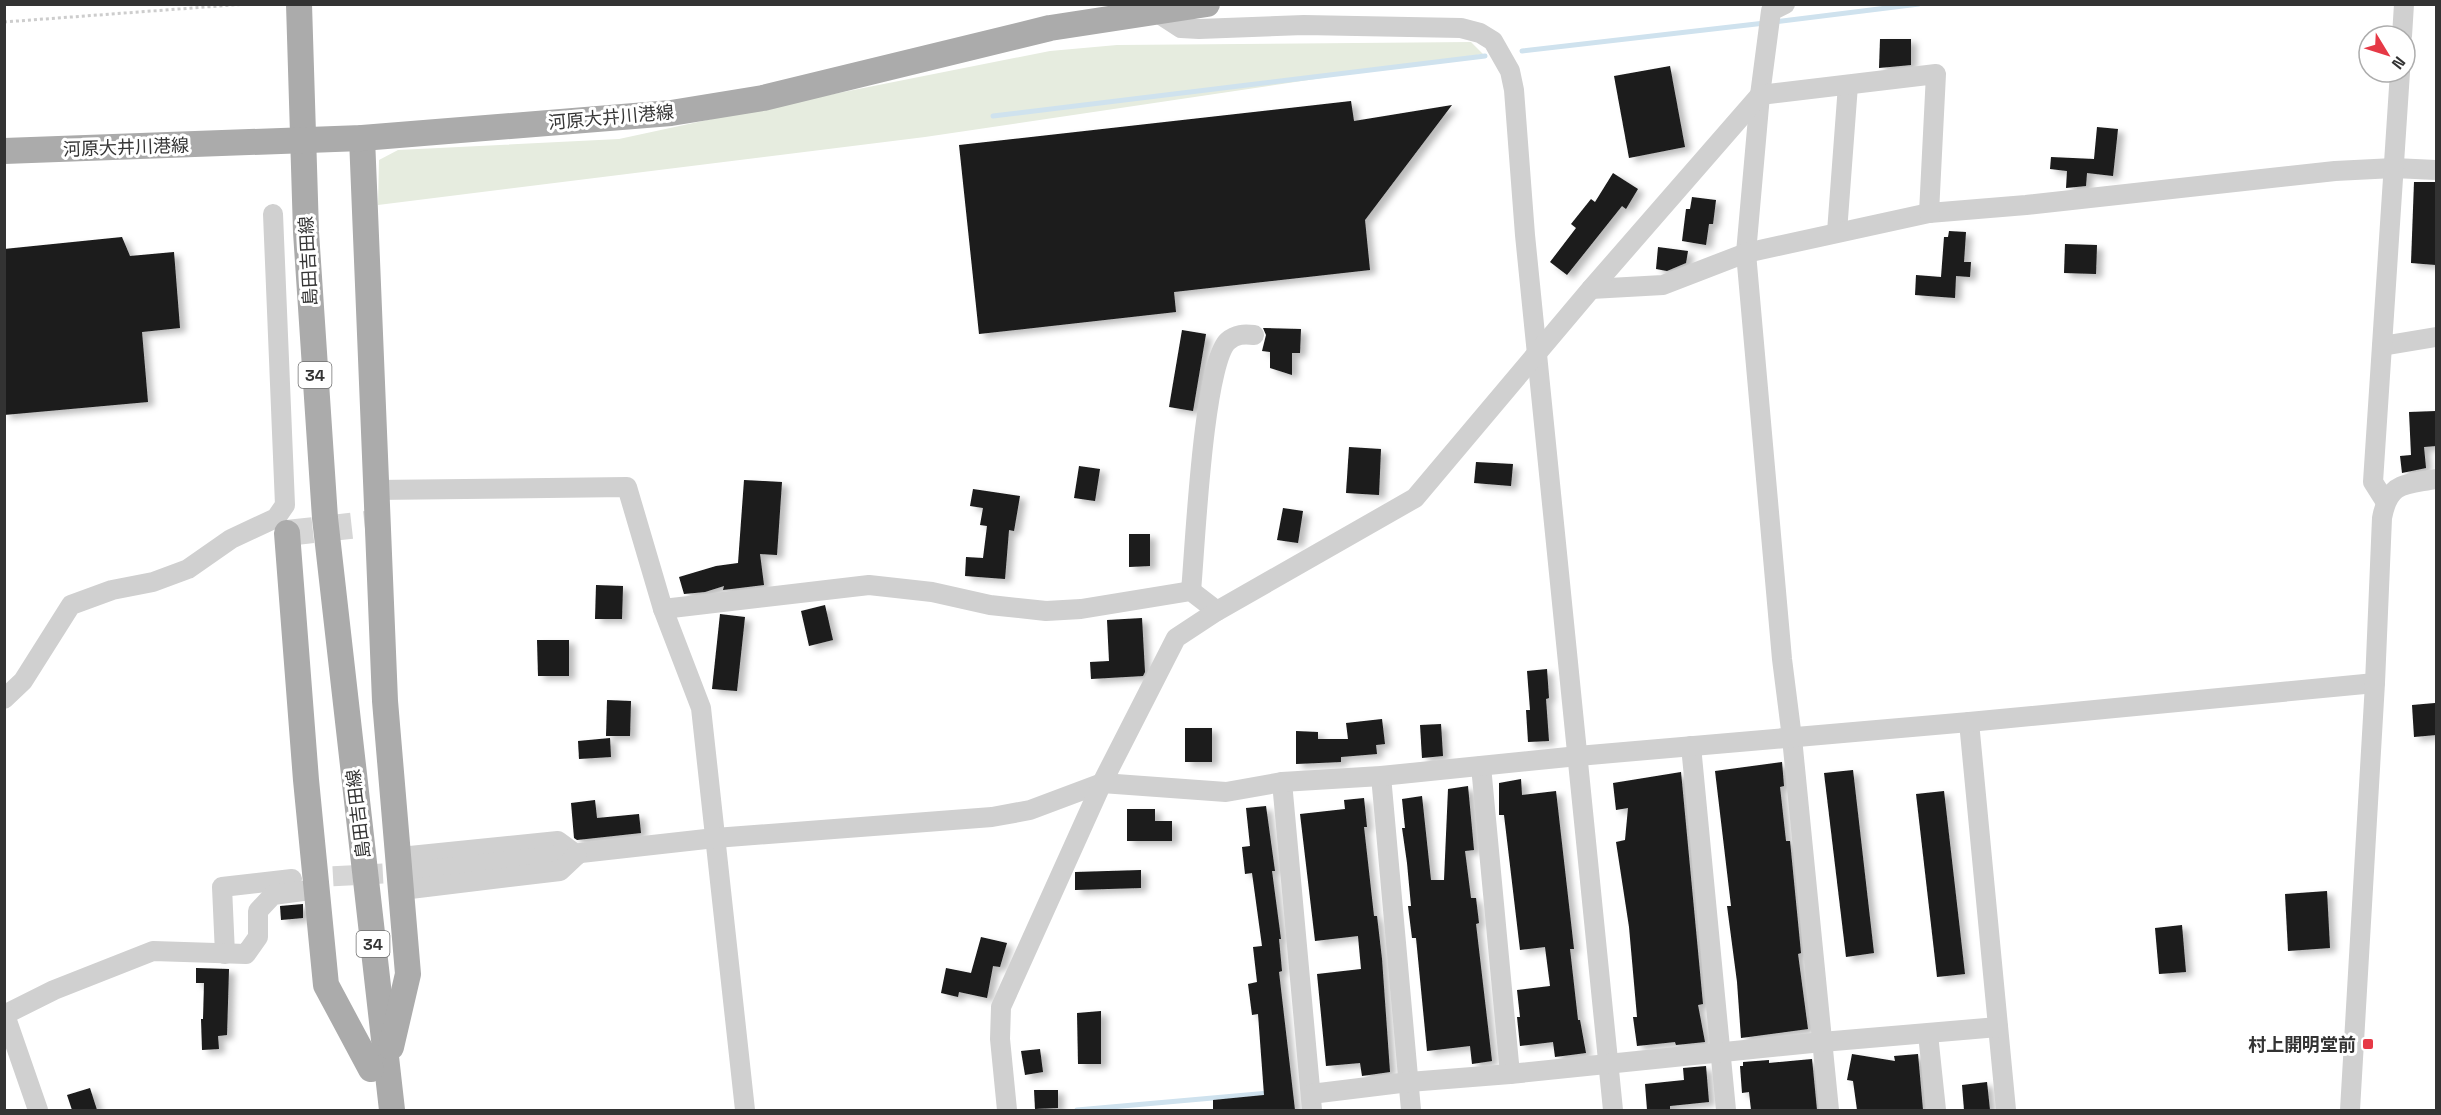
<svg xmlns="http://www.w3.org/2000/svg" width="2441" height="1115" font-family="'Space Grotesk','Noto Sans JP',sans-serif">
  <defs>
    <filter id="shadow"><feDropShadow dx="6" dy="4" stdDeviation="3" flood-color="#0004"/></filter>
  </defs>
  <rect width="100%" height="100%" fill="#fff"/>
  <path fill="#e6ecdf" d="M 1471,42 L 1483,54 L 925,137 L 378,205 L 379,160 L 398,150 L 619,139 L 768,107 L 1050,51 L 1117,45 Z"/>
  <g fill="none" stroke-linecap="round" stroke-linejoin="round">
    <g stroke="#cfe2ee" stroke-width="5">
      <path d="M 1774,22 L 1919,4"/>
      <path d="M 1522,51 L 1765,23"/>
      <path d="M 993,116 L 1485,56"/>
      <path d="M 1077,1110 L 1269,1093"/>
    </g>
  </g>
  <g fill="#1a1a1a" filter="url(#shadow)">
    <path d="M 1880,39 L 1911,39 L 1911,65 L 1879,68 Z"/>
    <path d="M 1670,66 L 1685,147 L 1629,158 L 1614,76 Z"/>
    <path d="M 1351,101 L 1354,121 L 1452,105 L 1365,220 L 1370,270 L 1174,292 L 1176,312 L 979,334 L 959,145 Z"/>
    <path d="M 2097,127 L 2118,129 L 2113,176 L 2087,173 L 2086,186 L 2066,188 L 2067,171 L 2050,169 L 2051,157 L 2094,159 Z"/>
    <path d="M 1613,173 L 1638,189 L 1626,209 L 1622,206 L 1567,275 L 1550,262 L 1576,228 L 1571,224 L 1591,199 L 1595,202 Z"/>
    <path d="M 2414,182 L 2436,182 L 2436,265 L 2411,263 Z"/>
    <path d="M 1692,197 L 1716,200 L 1713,224 L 1709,224 L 1706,245 L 1682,241 L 1686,209 L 1690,209 Z"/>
    <path d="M 1949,231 L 1966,232 L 1964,262 L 1971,262 L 1970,277 L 1956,276 L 1955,298 L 1915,295 L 1916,275 L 1941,277 L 1944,237 L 1948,237 Z"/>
    <path d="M 122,237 L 130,256 L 174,252 L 180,328 L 142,332 L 148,402 L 4,415 L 4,249 Z"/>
    <path d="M 2065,244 L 2097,245 L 2096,274 L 2064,273 Z"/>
    <path d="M 1658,247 L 1688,251 L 1686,263 L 1667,271 L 1656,269 Z"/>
    <path d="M 1263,328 L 1301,329 L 1300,353 L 1292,353 L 1292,375 L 1270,368 L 1270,352 L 1262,351 L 1266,335 Z"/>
    <path d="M 1182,330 L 1206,334 L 1193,411 L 1169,407 Z"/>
    <path d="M 2436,411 L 2436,446 L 2424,447 L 2426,468 L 2402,473 L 2400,456 L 2411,455 L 2409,412 Z"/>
    <path d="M 1349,447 L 1381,449 L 1379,495 L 1346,493 Z"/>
    <path d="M 1476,462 L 1513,464 L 1511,486 L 1474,483 Z"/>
    <path d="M 1079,466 L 1100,469 L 1095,501 L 1074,498 Z"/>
    <path d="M 744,480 L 782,482 L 777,555 L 760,554 L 764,585 L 723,590 L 724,586 L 705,592 L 684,594 L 679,577 L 716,566 L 738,563 Z"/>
    <path d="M 973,489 L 1020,496 L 1014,531 L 1009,530 L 1005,579 L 965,576 L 966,557 L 983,558 L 987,526 L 980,525 L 983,508 L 970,506 Z"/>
    <path d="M 1283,508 L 1303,511 L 1298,543 L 1277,540 Z"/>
    <path d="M 1129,534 L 1150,534 L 1150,566 L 1129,567 Z"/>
    <path d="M 596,585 L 623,586 L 622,619 L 595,619 Z"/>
    <path d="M 825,605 L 833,640 L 809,646 L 801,611 Z"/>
    <path d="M 720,614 L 745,617 L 737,691 L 712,689 Z"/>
    <path d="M 1142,618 L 1145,672 L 1143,676 L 1091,679 L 1090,662 L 1109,661 L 1107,620 Z"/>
    <path d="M 537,640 L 569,640 L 569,676 L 538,676 Z"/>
    <path d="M 1547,669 L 1549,698 L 1546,699 L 1549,741 L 1528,742 L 1526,710 L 1530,710 L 1527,671 Z"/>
    <path d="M 607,700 L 631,701 L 630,736 L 606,736 Z"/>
    <path d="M 2435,703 L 2436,735 L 2414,737 L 2412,705 Z"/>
    <path d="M 1382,719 L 1385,744 L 1376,745 L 1377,754 L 1341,757 L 1341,762 L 1296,764 L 1296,731 L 1318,732 L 1318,739 L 1348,739 L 1346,723 Z"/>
    <path d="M 1441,724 L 1443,756 L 1422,758 L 1420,725 Z"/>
    <rect x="1185" y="728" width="27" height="34"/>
    <path d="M 610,738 L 611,757 L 579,759 L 578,741 Z"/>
    <path d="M 1782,762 L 1784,786 L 1780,787 L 1786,841 L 1790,841 L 1801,953 L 1798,954 L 1808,1029 L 1741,1038 L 1737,982 L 1727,906 L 1731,906 L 1715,771 Z"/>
    <path d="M 1853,770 L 1874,953 L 1846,957 L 1824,773 Z"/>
    <path d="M 1681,772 L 1703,1004 L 1698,1005 L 1705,1042 L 1676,1045 L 1675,1042 L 1637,1046 L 1633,1017 L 1637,1017 L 1629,927 L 1616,842 L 1625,840 L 1628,808 L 1616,810 L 1613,783 Z"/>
    <path d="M 1521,779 L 1522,795 L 1556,791 L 1574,949 L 1570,949 L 1578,1020 L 1580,1020 L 1586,1053 L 1555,1057 L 1553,1042 L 1520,1046 L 1517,1017 L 1520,1017 L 1517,990 L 1550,986 L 1545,947 L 1520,950 L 1504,815 L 1499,815 L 1499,783 Z"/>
    <path d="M 1468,786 L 1474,850 L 1465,851 L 1471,898 L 1476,898 L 1479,923 L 1476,924 L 1492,1061 L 1472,1064 L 1470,1046 L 1427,1051 L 1416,938 L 1412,938 L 1408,906 L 1411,906 L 1407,863 L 1402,828 L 1405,828 L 1402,799 L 1422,796 L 1431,880 L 1444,880 L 1448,789 Z"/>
    <path d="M 1944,791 L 1965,974 L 1937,977 L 1916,794 Z"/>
    <path d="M 1364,798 L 1367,827 L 1364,827 L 1374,916 L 1377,916 L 1382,959 L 1390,1072 L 1362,1076 L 1360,1063 L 1326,1066 L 1317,974 L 1361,969 L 1358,936 L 1315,941 L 1300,814 L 1345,809 L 1344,800 Z"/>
    <path d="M 595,800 L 597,818 L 639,814 L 641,833 L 577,840 L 574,838 L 571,803 Z"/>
    <path d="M 1266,806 L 1275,871 L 1272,871 L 1281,939 L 1279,939 L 1282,971 L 1279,972 L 1295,1110 L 1213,1110 L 1213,1100 L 1264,1095 L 1258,1014 L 1252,1015 L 1248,984 L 1257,982 L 1253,947 L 1262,946 L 1252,873 L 1245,874 L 1242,847 L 1250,846 L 1246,808 Z"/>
    <path d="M 1127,809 L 1155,809 L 1155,821 L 1172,821 L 1172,841 L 1127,841 Z"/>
    <path d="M 1141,870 L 1141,888 L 1075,890 L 1075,872 Z"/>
    <path d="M 2327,891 L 2330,948 L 2288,951 L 2285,894 Z"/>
    <path d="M 303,904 L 303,918 L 281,920 L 280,906 Z"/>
    <path d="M 2182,925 L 2186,972 L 2159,974 L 2155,928 Z"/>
    <path d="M 981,937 L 1007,943 L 1000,967 L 993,966 L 987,998 L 959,992 L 958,997 L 941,993 L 946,968 L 971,973 Z"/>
    <path d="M 196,968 L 229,969 L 227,1035 L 218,1036 L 219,1049 L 202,1050 L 201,1019 L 203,1019 L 204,983 L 196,983 Z"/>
    <path d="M 1101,1011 L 1101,1064 L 1078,1064 L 1077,1013 Z"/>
    <path d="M 1040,1049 L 1043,1072 L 1025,1075 L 1021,1051 Z"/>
    <path d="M 1852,1054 L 1895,1061 L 1894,1056 L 1918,1054 L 1923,1110 L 1857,1110 L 1853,1081 L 1847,1080 Z"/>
    <path d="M 1812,1059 L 1817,1110 L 1751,1110 L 1749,1092 L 1742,1093 L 1740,1066 L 1743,1066 L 1743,1062 L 1769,1060 L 1769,1063 Z"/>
    <path d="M 1706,1066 L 1709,1102 L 1670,1106 L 1670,1110 L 1647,1110 L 1645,1084 L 1684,1080 L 1683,1068 Z"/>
    <path d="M 1987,1082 L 1990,1110 L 1964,1110 L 1962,1085 Z"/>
    <path d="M 90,1088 L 97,1110 L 72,1110 L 67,1095 Z"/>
    <path d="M 1034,1090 L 1058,1090 L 1058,1108 L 1035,1109 Z"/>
  </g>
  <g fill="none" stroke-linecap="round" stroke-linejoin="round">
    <path stroke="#d6d6d6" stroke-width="20" stroke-dasharray="20 10" stroke-linecap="butt" d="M 303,878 L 411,872"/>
    <path stroke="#d6d6d6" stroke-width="26" stroke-dasharray="26 13" stroke-linecap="butt" d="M 287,533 L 376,523"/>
    <path stroke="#cdcdcd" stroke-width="3" stroke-dasharray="3 3" stroke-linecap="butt" d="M 4,22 L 246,4"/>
    <g stroke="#d0d0d0" stroke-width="20">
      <path d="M 1785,4 L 1771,11 L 1760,95 L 1746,253 L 1782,659 L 1792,738 L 1829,1110"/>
      <path d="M 1158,13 L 1181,28 L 1199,29 L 1304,25 L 1461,28 L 1480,33 L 1493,41 L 1510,71 L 1514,90 L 1525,235 L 1613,1110"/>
      <path d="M 2402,36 L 2404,4"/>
      <path d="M 1837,232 L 1848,85"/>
      <path d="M 1591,289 L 1663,285 L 1746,253 L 1929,213 L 2026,205 L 2335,171 L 2394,168 L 2436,170"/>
      <path d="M 2382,346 L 2436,337"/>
      <path d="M 375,490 L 627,487 L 663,609 L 701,708 L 745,1110"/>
      <path d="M 2385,501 L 2373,482 L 2400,72"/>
      <path d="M 1191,591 C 1195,549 1203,363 1228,341 C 1236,334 1244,334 1254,335"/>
      <path d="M 663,609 L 869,585 L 932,592 L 990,605 L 1046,611 L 1081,609 L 1191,591 L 1217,611"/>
      <path d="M 4,699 L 23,681 L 71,605 L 112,590 L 153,582 L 188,569 L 231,539 L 276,518 L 285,505 L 273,214"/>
      <path d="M 1969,722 L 2006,1110"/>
      <path d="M 1691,746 L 1726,1110"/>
      <path d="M 1481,766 L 1510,1074"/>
      <path d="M 1381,776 L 1411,1110"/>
      <path d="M 1282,782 L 1312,1110"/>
      <path d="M 400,857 L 558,841 L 577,855"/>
      <path d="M 411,872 L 715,838 L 992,817 L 1030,810 L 1102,783 L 1226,792 L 1282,782 L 1381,776 L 1578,756 L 1969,722 L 2375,683"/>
      <path d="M 402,890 L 560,871 L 577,855"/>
      <path d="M 225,954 L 222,887 L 292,879"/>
      <path d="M 4,1015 L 54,990 L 153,951 L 246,954 L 258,937 L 258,911 L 273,895 L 318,889"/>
      <path d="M 5,1015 L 38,1110"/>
      <path d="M 1928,1034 L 1936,1110"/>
      <path d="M 1311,1094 L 1409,1082 L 1510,1074 L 1822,1042 L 1998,1027"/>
      <path d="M 1007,1110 L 1000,1039 L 1001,1007 L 1102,783 L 1176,638 L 1217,611 L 1415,498 L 1591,289 L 1760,95 L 1936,74 L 1929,213"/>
      <path d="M 2350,1110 L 2375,683 L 2382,518 C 2389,481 2405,485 2436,479"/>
    </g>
    <g stroke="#ababab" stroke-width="26">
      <path d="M 299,4 L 306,232 L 325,518 L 392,1110"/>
      <path d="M 362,138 L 385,701 L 408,974 L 391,1047"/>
      <path d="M 4,151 L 362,138 L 671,113 L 763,98 L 1050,28 L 1207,4"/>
      <path d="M 287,533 L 306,780 L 326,985 L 371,1069"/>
    </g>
  </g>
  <rect fill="#e63946" stroke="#fff" stroke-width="2" x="2362" y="1038" width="12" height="12" rx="3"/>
  <g text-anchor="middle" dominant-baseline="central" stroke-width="6" stroke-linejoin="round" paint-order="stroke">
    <g fill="#fff" stroke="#707070" stroke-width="1.5">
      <rect x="298.5" y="362" width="33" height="26" rx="4.5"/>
      <rect x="356.5" y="931" width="33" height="26" rx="4.5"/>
    </g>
    <g font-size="16" font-weight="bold" fill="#333">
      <text x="315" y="375">34</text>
      <text x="373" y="944">34</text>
    </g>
    <g font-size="18" fill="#333" stroke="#fff">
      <text transform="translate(611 117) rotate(-5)">河原大井川港線</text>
      <text transform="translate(126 147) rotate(-2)">河原大井川港線</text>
      <text transform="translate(308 261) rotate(-93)">島田吉田線</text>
      <text transform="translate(358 814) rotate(-97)">島田吉田線</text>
    </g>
    <g font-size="18" font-weight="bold" fill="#333" stroke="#fff" text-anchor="end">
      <text x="2356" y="1044">村上開明堂前</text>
    </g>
  </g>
  <rect width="2441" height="1115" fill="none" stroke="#333333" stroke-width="12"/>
  <g transform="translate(2387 54) rotate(128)"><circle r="28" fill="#ffffff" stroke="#adadad" stroke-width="1.5"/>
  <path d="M0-4.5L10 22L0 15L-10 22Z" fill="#e63946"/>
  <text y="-9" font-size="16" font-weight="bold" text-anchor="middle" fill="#333333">N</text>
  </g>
</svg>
